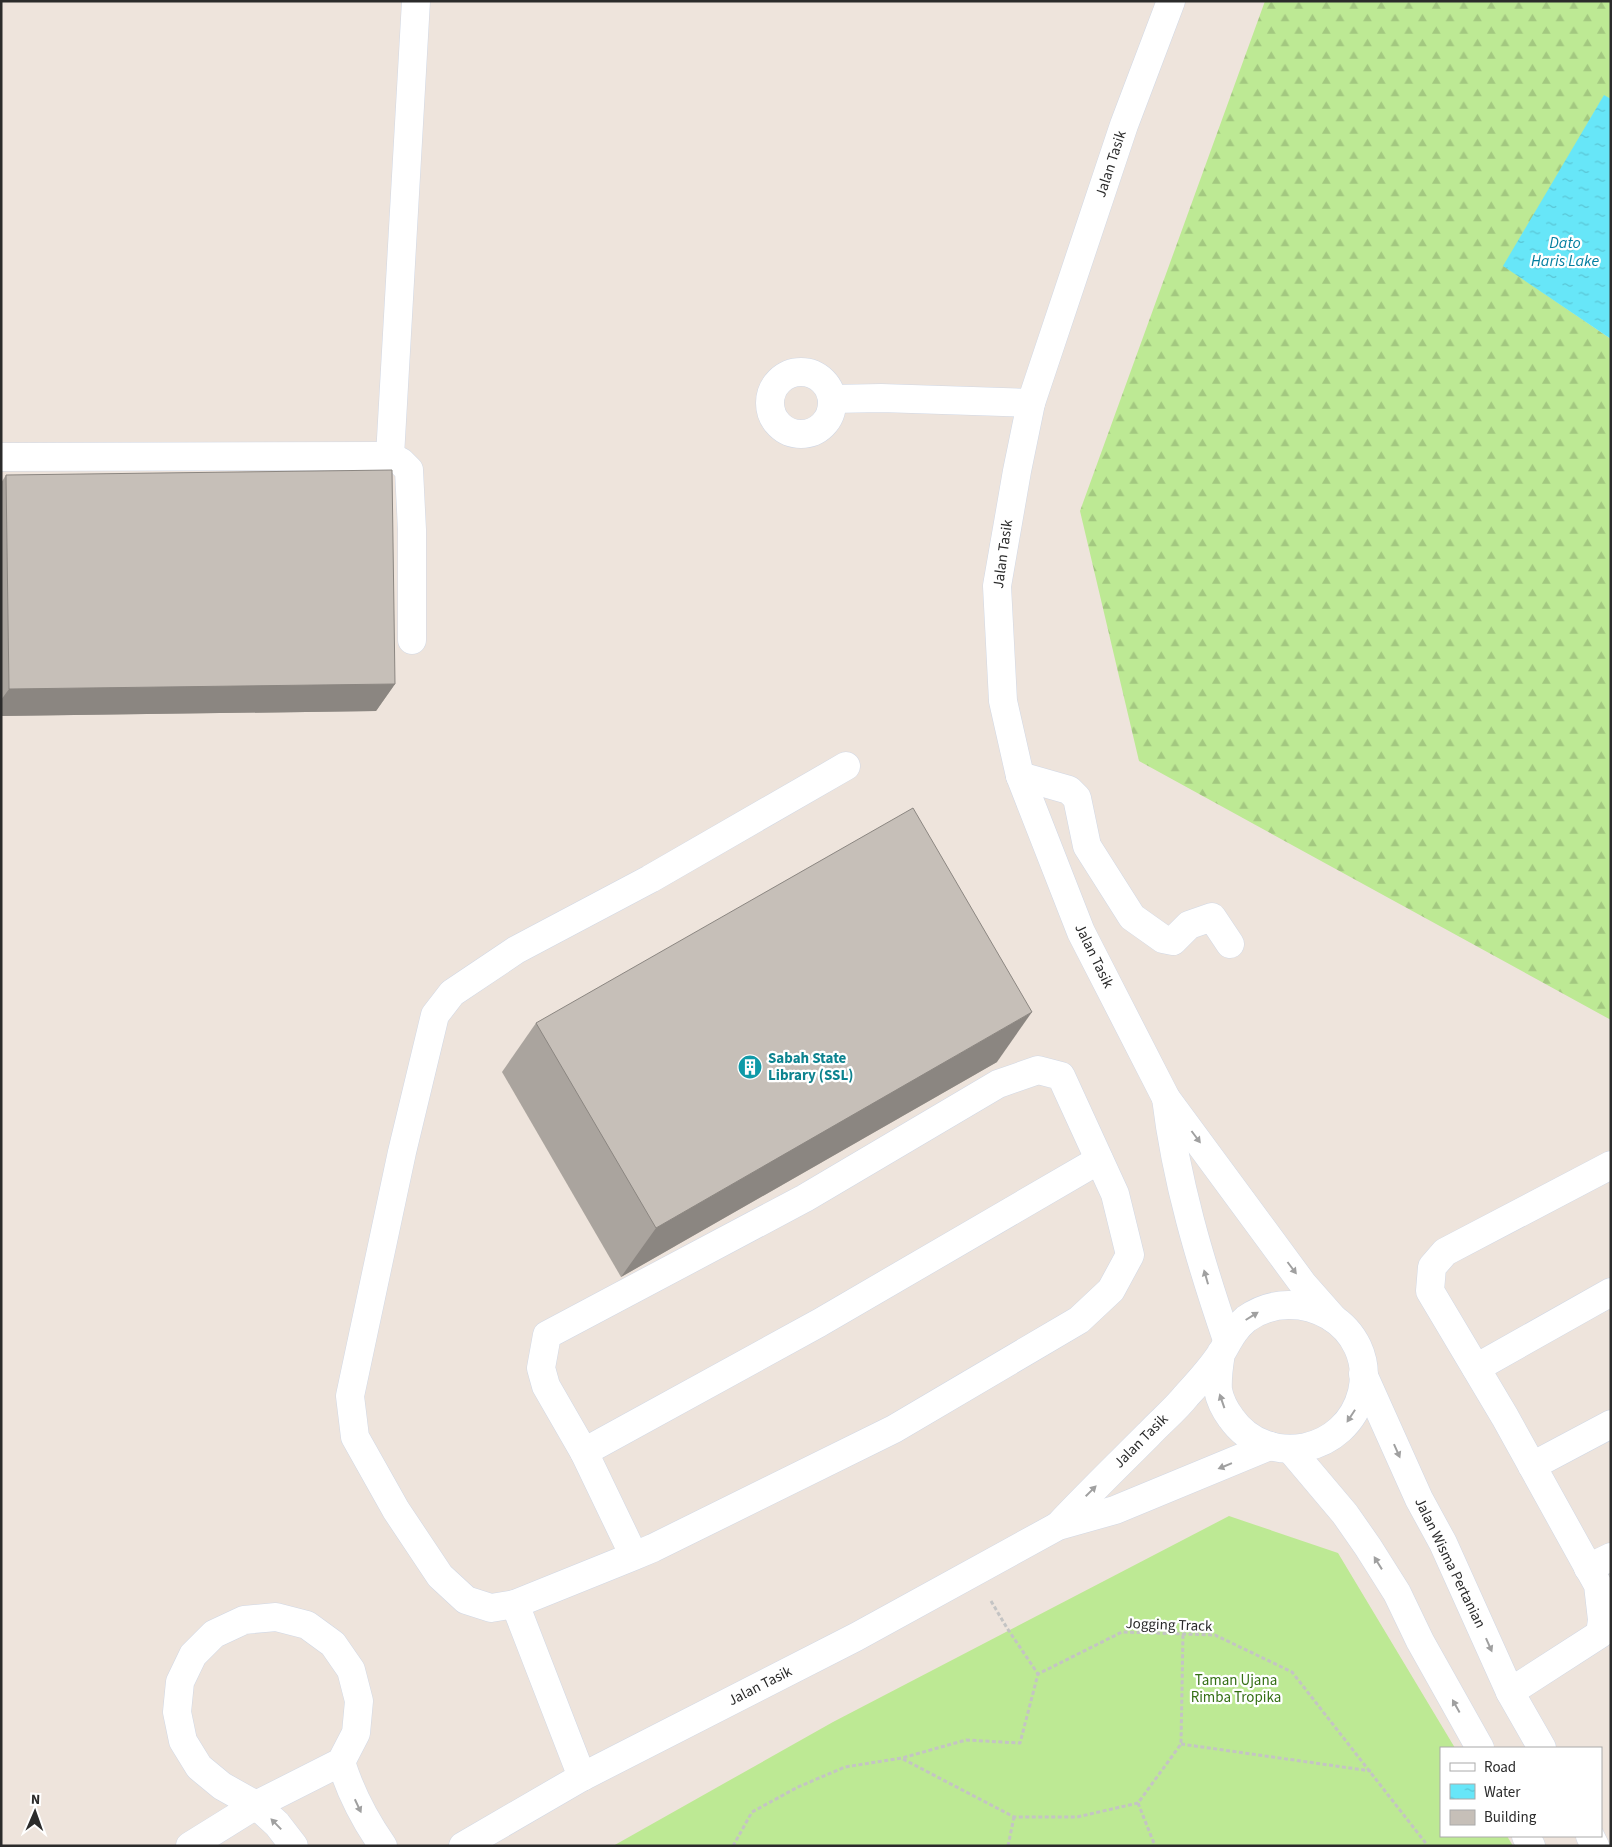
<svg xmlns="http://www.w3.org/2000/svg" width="1612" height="1847" font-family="'Source Sans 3',sans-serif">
  <defs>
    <pattern id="forest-firs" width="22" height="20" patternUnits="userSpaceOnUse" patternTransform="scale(1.25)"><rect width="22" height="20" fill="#bde994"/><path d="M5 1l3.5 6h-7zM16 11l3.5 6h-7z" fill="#a3c880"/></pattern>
    <pattern id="water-ripples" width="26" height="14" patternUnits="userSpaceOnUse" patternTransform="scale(1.25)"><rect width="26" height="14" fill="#67e6f8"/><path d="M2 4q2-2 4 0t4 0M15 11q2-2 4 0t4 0" fill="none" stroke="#5ac5d5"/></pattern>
  </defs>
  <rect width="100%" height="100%" fill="#eee4dc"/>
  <path fill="#bde994" d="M 1229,1516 L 1338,1553 L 1455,1748 L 1441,1748 L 1441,1836 L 1507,1836 L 1513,1846 L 613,1846 L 833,1722 Z"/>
  <path fill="url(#forest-firs)" d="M 1265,1 L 1611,1 L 1611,99 L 1604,96 L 1504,266 L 1611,339 L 1611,1020 L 1139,761 L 1080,511 Z"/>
  <path fill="url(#water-ripples)" d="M 1604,95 L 1611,99 L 1611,339 L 1503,266 Z"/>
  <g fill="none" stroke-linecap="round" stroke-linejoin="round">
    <defs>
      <g id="minor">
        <path d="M 1171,1 L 1124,125 L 1031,403 L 1017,471 L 997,586 L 1003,701 L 1020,776 L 1081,932 L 1166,1098 L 1303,1284 L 1333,1318"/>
        <circle cx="801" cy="403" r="31"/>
        <path d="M 832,399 L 881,398 L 1031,403"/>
        <path d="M 390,456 L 416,1"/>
        <path d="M 1,457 L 390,456 L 401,462 L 409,470 L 412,530 L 412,640"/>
        <path d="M 1020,776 L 1069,790 L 1077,798 L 1087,846 L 1132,917 L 1163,939 L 1173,941 L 1189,925 L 1212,917 L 1230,944"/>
        <path d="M 1166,1098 C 1176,1181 1200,1261 1227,1340"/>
        <path d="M 1476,1368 L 1611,1292"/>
        <path d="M 1363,1374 L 1419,1499 L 1443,1543 L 1510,1692 L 1542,1748"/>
        <path d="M 1291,1450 L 1345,1514 L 1368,1547 L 1397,1593 L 1420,1641 L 1480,1748"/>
        <path d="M 584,1452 L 819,1323 L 1099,1160"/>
        <path d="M 1532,1466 L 1611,1424"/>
        <path d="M 1059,1525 C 1088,1494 1119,1464 1149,1434 C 1161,1421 1175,1410 1186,1396 C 1198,1383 1212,1368 1222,1352 C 1229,1340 1234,1329 1246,1319 C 1299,1281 1377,1325 1362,1392 C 1347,1454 1267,1469 1231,1418 C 1225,1410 1220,1400 1218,1390 C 1217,1377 1219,1366 1221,1353"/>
        <path d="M 1588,1568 L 1611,1557"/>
        <path d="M 515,1604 L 491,1608 L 466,1600 L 440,1576 L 396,1510 L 355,1437 L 350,1396 L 402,1152 L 435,1015 L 452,993 L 516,950 L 650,879 L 846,766"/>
        <path d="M 1510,1692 L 1600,1634 L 1602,1620 L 1598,1585 L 1505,1417 L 1430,1291 L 1432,1267 L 1445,1252 L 1611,1165"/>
        <path d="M 341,1762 C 351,1794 364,1819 383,1846"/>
        <path d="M 582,1777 L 515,1604 L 634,1556 L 653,1548 L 894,1429 L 1079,1320 L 1111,1290 L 1130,1255 L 1115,1194 L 1061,1076 L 1038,1070 L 998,1084 L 805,1198 L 547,1335 L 541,1368 L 546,1386 L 584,1452 L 634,1556"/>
        <path d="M 1526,1836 L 1531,1846"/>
        <path d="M 1590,1836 L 1595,1846"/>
        <path d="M 190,1846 L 256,1805 L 341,1762 L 356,1733 L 359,1701 L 351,1670 L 333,1644 L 307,1625 L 276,1617 L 244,1620 L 214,1634 L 193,1655 L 180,1682 L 177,1712 L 183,1741 L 199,1767 L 222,1786 L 256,1805 L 277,1824 L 294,1846"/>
        <path d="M 463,1846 L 582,1777 L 856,1637 L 1058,1526 L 1115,1510 L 1270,1446"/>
      </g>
    </defs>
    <use href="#minor" stroke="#d1d8e5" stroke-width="29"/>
    <g stroke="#c4c4c4" stroke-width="3" stroke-dasharray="4 2.5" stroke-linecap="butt">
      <path d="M 991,1601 L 1007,1628 L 1038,1674"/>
      <path d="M 1181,1744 L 1371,1771"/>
      <path d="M 903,1759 L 1014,1817 L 1077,1817 L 1138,1803 L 1181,1744 L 1183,1634"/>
      <path d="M 1138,1803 L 1155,1846"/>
      <path d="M 733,1846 L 752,1812 L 798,1787 L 845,1767 L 902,1758 L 966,1740 L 1020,1743 L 1038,1674 L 1122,1632 L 1215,1635 L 1292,1672 L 1428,1846"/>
      <path d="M 1008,1846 L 1014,1817"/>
    </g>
    <use href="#minor" stroke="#fff" stroke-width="28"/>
  </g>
  <g fill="#aaa49e">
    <path d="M 6,475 L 395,684 L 376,711 L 1,716 L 1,483 Z"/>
    <path d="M 536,1023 L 997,1062 L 621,1277 L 502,1072 Z"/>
  </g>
  <g fill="#8b8681">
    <path d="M 395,684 L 376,711 L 1,716 L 1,700 L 9,689 Z"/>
    <path d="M 1032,1012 L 997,1062 L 621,1277 L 656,1228 Z"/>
  </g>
  <g fill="#c6bfb8" stroke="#8b8681">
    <path d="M 392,470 L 395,684 L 9,689 L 6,475 Z"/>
    <path d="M 913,808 L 1032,1012 L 656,1228 L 536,1023 Z"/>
  </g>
  <defs><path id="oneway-solid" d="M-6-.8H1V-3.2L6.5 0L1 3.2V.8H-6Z" transform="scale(1.25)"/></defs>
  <g fill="#a0a0a0">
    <use href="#oneway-solid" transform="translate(1196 1137) rotate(53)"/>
    <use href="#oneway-solid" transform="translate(1292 1268) rotate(53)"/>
    <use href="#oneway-solid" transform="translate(1206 1277) rotate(-106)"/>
    <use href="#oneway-solid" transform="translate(1252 1316) rotate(-32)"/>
    <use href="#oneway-solid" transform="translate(1222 1401) rotate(-109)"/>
    <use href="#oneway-solid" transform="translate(1351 1416) rotate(123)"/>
    <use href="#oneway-solid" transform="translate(1397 1451) rotate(66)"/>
    <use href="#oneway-solid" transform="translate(1225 1466) rotate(158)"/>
    <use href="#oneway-solid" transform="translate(1091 1491) rotate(-45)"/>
    <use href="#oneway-solid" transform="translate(1378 1563) rotate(-122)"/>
    <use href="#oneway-solid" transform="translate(1489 1645) rotate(66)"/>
    <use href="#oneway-solid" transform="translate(1456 1706) rotate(-119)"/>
    <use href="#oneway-solid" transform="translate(358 1806) rotate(65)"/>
    <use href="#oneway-solid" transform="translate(276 1824) rotate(-134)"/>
  </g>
  <defs>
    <symbol id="building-disc" viewBox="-11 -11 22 22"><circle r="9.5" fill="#0f9aa8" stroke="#fff"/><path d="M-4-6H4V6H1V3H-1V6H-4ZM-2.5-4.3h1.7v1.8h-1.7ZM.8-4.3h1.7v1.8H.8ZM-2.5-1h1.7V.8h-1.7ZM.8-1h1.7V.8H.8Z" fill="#fff"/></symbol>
  </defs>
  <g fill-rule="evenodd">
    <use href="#building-disc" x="736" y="1053" width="28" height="28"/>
  </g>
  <g text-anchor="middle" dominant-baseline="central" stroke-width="4.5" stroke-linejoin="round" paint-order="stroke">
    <g font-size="15" fill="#2b2b2b" stroke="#fff">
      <text transform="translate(1111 164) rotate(-72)">Jalan Tasik</text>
      <text transform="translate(1003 554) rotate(-82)">Jalan Tasik</text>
      <text transform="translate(1094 956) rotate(64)">Jalan Tasik</text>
      <text transform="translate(1141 1441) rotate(-45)">Jalan Tasik</text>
      <text transform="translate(1450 1563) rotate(64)">Jalan Wisma Pertanian</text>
      <text transform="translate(1169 1625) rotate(2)">Jogging Track</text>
      <text transform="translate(760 1686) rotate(-27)">Jalan Tasik</text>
    </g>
    <g font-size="15" font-weight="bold" fill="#0d838f" stroke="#fff" text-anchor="start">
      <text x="768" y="1058">Sabah State<tspan x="768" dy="17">Library (SSL)</tspan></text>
    </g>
    <g font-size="15" fill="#346f14" stroke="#fff">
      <text x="1236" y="1680">Taman Ujana<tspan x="1236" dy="17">Rimba Tropika</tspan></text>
    </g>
    <g font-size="16" font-style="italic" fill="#047fa0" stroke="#fff">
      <text x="1565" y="243">Dato<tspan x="1565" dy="18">Haris Lake</tspan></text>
    </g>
  </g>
  <rect width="1612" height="1847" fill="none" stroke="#2b2b2b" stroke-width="5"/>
  <rect x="1440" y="1747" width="162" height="90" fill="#ffffff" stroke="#aaaaaa"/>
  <rect x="1450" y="1763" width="25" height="8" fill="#ffffff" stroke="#aaaaaa"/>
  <text x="1484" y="1772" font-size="15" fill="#2b2b2b">Road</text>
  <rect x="1450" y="1784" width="25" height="15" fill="url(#water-ripples)" stroke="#aaaaaa"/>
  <text x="1484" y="1797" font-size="15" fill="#2b2b2b">Water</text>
  <rect x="1450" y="1810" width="25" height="15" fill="#c6bfb8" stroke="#aaaaaa"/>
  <text x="1484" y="1822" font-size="15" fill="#2b2b2b">Building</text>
  <g transform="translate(35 1812) rotate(2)" stroke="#ffffff" stroke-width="4" paint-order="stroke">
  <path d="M0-4L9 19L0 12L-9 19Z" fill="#2b2b2b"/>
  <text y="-8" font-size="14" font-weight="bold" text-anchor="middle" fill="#2b2b2b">N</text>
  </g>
</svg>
